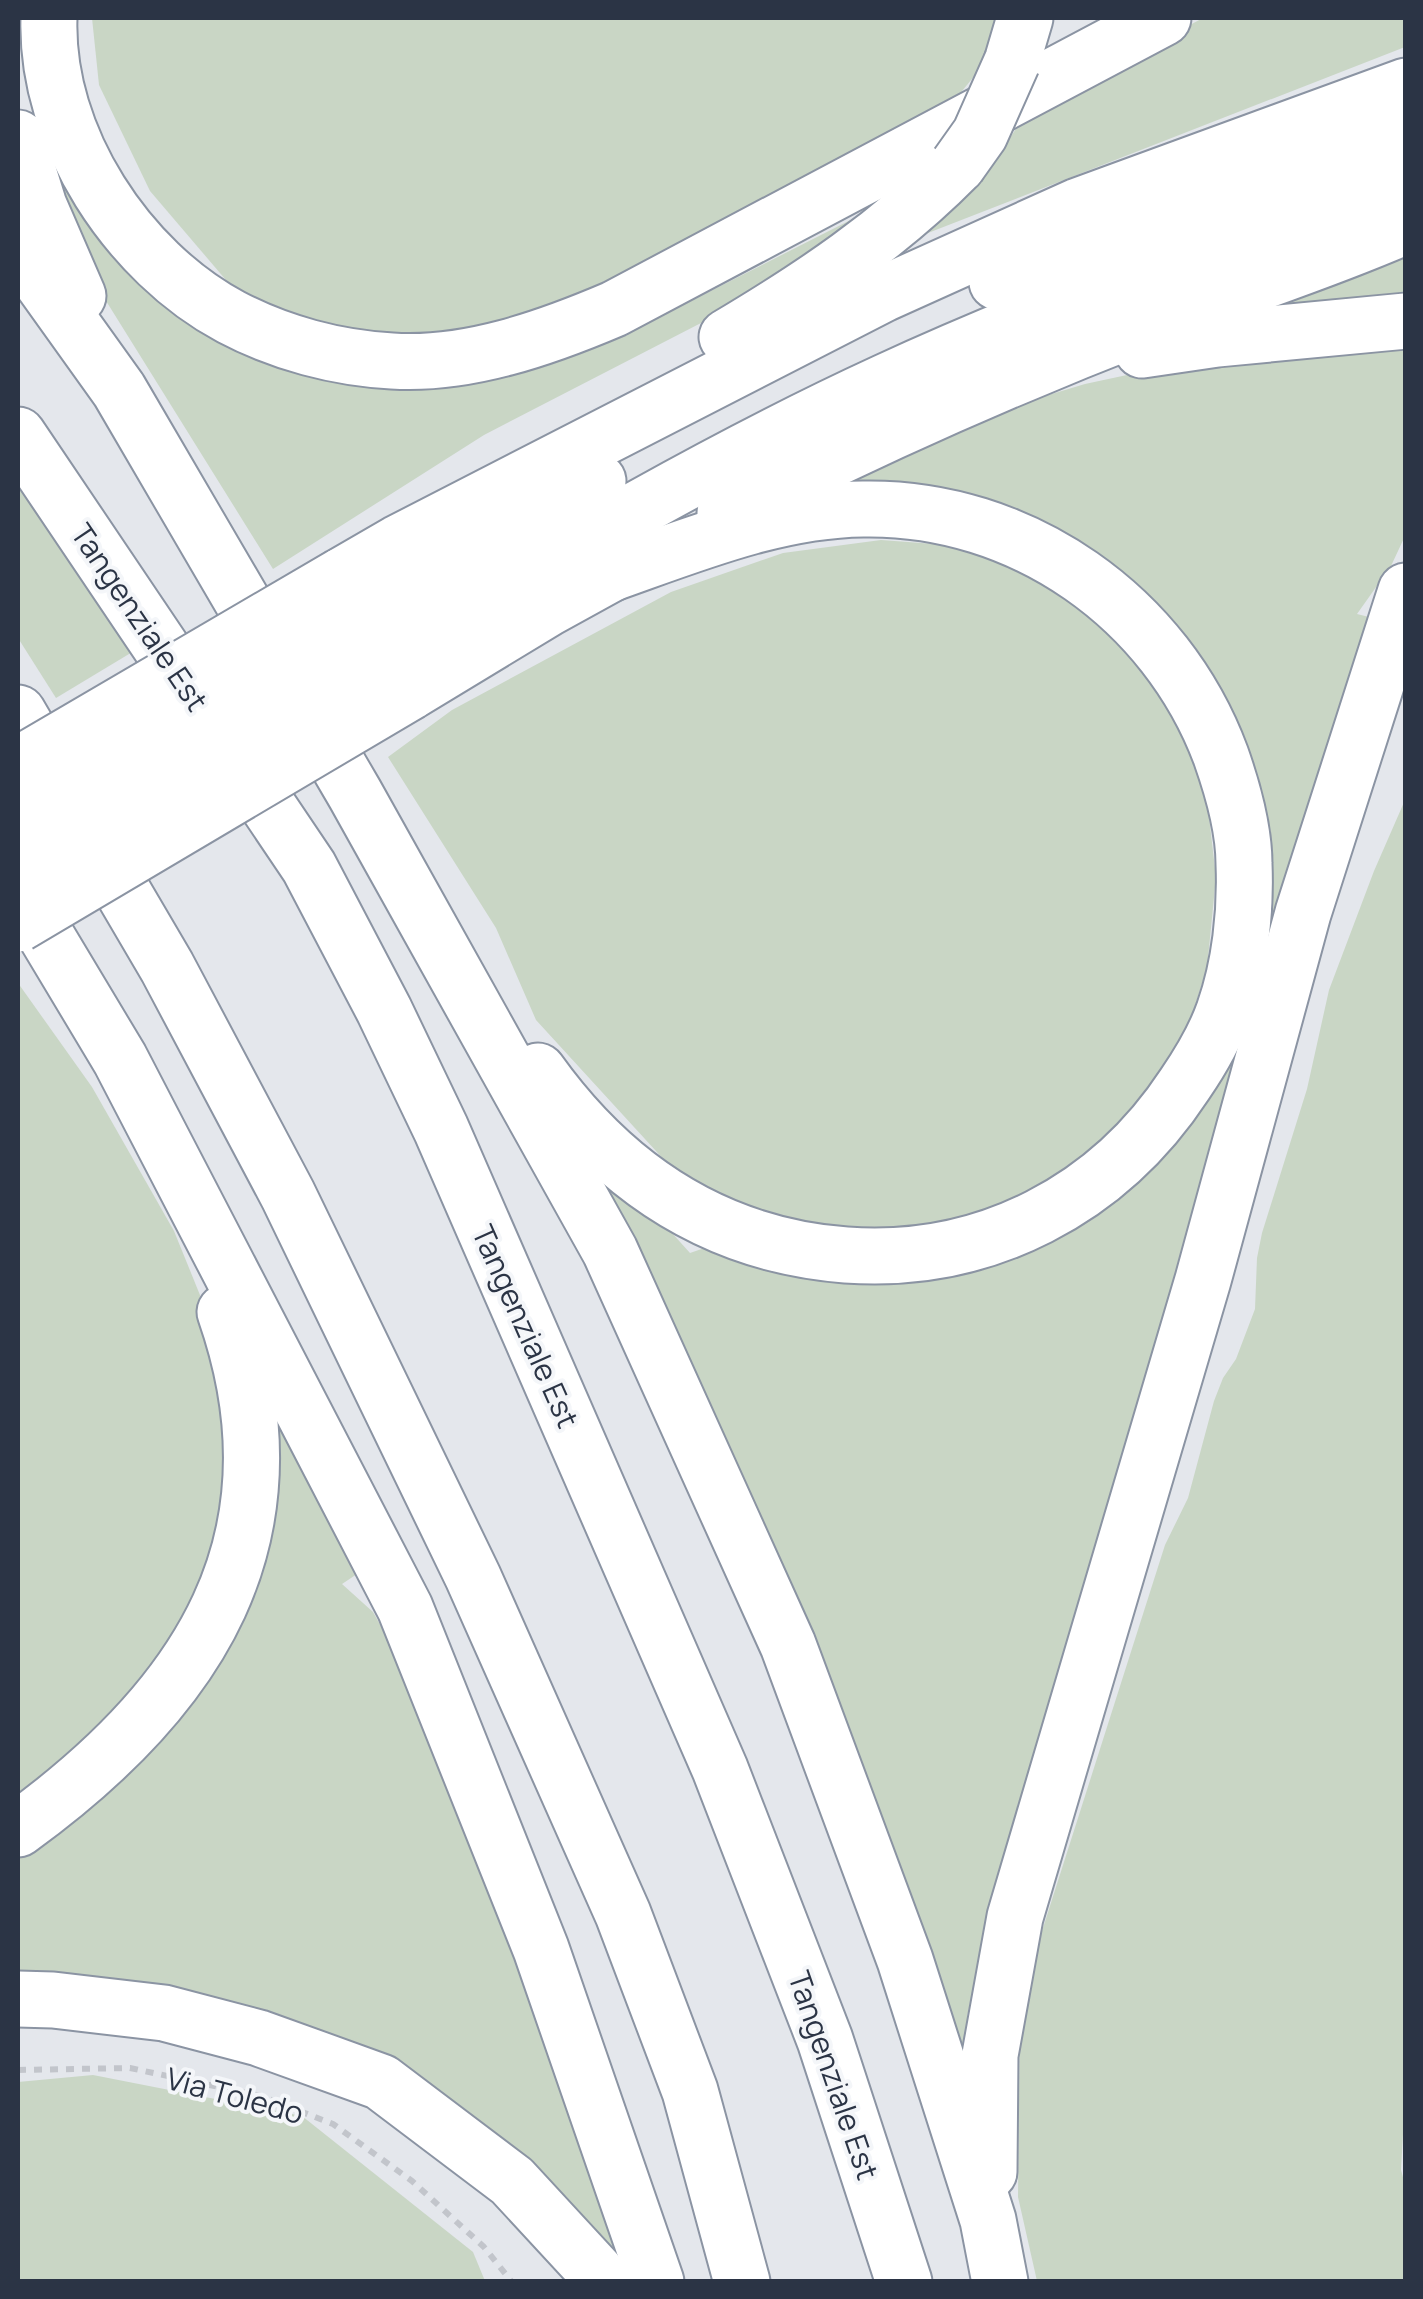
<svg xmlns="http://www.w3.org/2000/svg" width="1423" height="2299" font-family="Manrope,sans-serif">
  <rect width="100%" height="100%" fill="#e4e7ec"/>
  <g fill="#c9d6c5">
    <path d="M 92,18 L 997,18 L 990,57 L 953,102 L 578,306 L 452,344 L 319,324 L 243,300 L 150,191 L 99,85 Z"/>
    <path d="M 1203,18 L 1405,18 L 1405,47 L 910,240 L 1000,152 L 1020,123 L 1111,67 Z"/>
    <path d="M 32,103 L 293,367 L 412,390 L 514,373 L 614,340 L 892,199 L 802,271 L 484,435 L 273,569 L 93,280 L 41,162 Z"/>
    <path d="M 1405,240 L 1405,298 L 1248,310 Z"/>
    <path d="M 1405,342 L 1405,536 L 1391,566 L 1357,614 L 1377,619 L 1272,958 L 990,1904 L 967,2017 L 967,2049 L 954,2052 L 582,1152 L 653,1212 L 690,1253 L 713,1245 L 1048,1238 L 1263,922 L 1148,600 L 831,481 L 992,412 L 1085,384 L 1197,360 Z"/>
    <path d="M 18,477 L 134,651 L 56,698 L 18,638 Z"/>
    <path d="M 881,540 L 975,547 L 1016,561 L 1139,655 L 1181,726 L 1208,808 L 1216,877 L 1207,968 L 1181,1049 L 1148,1102 L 1046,1190 L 950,1229 L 872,1244 L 699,1198 L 536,1020 L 496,928 L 388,757 L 452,710 L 671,592 L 783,553 Z"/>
    <path d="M 1405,800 L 1406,2080 L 1401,2170 L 1406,2188 L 1405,2281 L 1037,2281 L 1018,2197 L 1020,2000 L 1165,1545 L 1188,1498 L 1214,1401 L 1223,1378 L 1236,1359 L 1255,1309 L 1257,1258 L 1262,1233 L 1307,1089 L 1329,990 L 1374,871 Z"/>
    <path d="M 18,983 L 92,1087 L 174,1231 L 217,1337 L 233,1446 L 223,1527 L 192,1624 L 120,1711 L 18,1805 Z"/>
    <path d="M 261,1383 L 357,1574 L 342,1584 L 373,1612 L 382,1628 C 469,1843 559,2059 628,2281 L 611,2281 L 430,2100 L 18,1976 L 18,1855 L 158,1740 Z"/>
    <path d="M 93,2075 L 302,2116 L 473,2252 L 485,2281 L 18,2281 L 18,2082 Z"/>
  </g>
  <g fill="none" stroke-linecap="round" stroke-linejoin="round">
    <defs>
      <g id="highway">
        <path d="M 49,18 C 45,137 128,262 231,317 C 280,343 337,358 392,361 C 467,366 546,338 614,309 L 1163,18"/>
        <path d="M 1012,62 L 1025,18"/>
        <path d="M 18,138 L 39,206 L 78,296"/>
        <path d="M 18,249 L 119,390 L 355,794 L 610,1251 L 788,1645 L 905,1960 L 988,2220 L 1000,2282"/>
        <path d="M 997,282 L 1406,127"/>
        <path d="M 727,337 C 811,287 889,235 958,165"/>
        <path d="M 1142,350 L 1217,339 L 1406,321"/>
        <path d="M 18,435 L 309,867 L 384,1010 L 441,1129 L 720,1769 L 825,2040 L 904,2282"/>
        <path d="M 725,513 C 863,442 1005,379 1149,323 C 1234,290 1322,263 1406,226"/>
        <path d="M 341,576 L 398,543 L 883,294 L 1078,206 L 1406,86"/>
        <path d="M 364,615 L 598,481"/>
        <path d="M 387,654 C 550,558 713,461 885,382 C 1054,304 1231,242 1406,178"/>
        <path d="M 410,692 L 547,609 L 636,560"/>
        <path d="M 18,713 L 167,967 L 288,1195 L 473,1577 L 623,1914 L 690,2091 L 742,2282"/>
        <path d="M 18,889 L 120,1059 L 405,1608 L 541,1949 L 656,2282"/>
        <path d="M 538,1071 C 614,1177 714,1245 846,1255 C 985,1265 1109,1200 1185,1084 C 1200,1062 1215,1037 1224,1011 C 1240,966 1246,912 1244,864 C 1244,828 1233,790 1221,756 C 1166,608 1022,506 863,509 C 774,510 687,547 604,576"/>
        <path d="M 18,1829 C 199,1698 304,1538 225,1312"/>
        <path d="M 18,1999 L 53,2000 L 164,2013 L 259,2038 L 381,2082 L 512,2181 L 596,2272 L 600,2282"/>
        <path d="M 989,2172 L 990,2055 L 1015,1917 L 1203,1280 L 1303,913 L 1406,591"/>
      </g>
    </defs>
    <use href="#highway" stroke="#8b94a3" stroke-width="59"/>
    <path stroke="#c2c5cb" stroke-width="6" stroke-dasharray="8 8" stroke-linecap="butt" d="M 18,2070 L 130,2068 L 261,2096 L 333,2124 L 412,2181 L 484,2247 L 512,2282"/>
    <use href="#highway" stroke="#fff" stroke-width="55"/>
    <defs>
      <g id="highway-bridge">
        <path d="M 958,165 L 980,134 L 1012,62"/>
        <path d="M 18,765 L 341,576"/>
        <path d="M 18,818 L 364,615"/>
        <path d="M 18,873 L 387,654"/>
        <path d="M 18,924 L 410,692"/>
      </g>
    </defs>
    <use href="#highway-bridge" stroke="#8b94a3" stroke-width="59" stroke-linecap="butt"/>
    <use href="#highway-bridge" stroke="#fff" stroke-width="55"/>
  </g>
  <g text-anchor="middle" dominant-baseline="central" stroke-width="8" stroke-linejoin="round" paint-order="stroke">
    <g font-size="30" fill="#2b3445" stroke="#f4f6f9">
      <text transform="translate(140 617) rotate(56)">Tangenziale Est</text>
      <text transform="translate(526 1326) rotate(66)">Tangenziale Est</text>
      <text transform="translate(834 2075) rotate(71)">Tangenziale Est</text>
      <text transform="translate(235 2095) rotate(15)">Via Toledo</text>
    </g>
  </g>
  <rect width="1423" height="2299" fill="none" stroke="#2b3445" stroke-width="40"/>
</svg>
